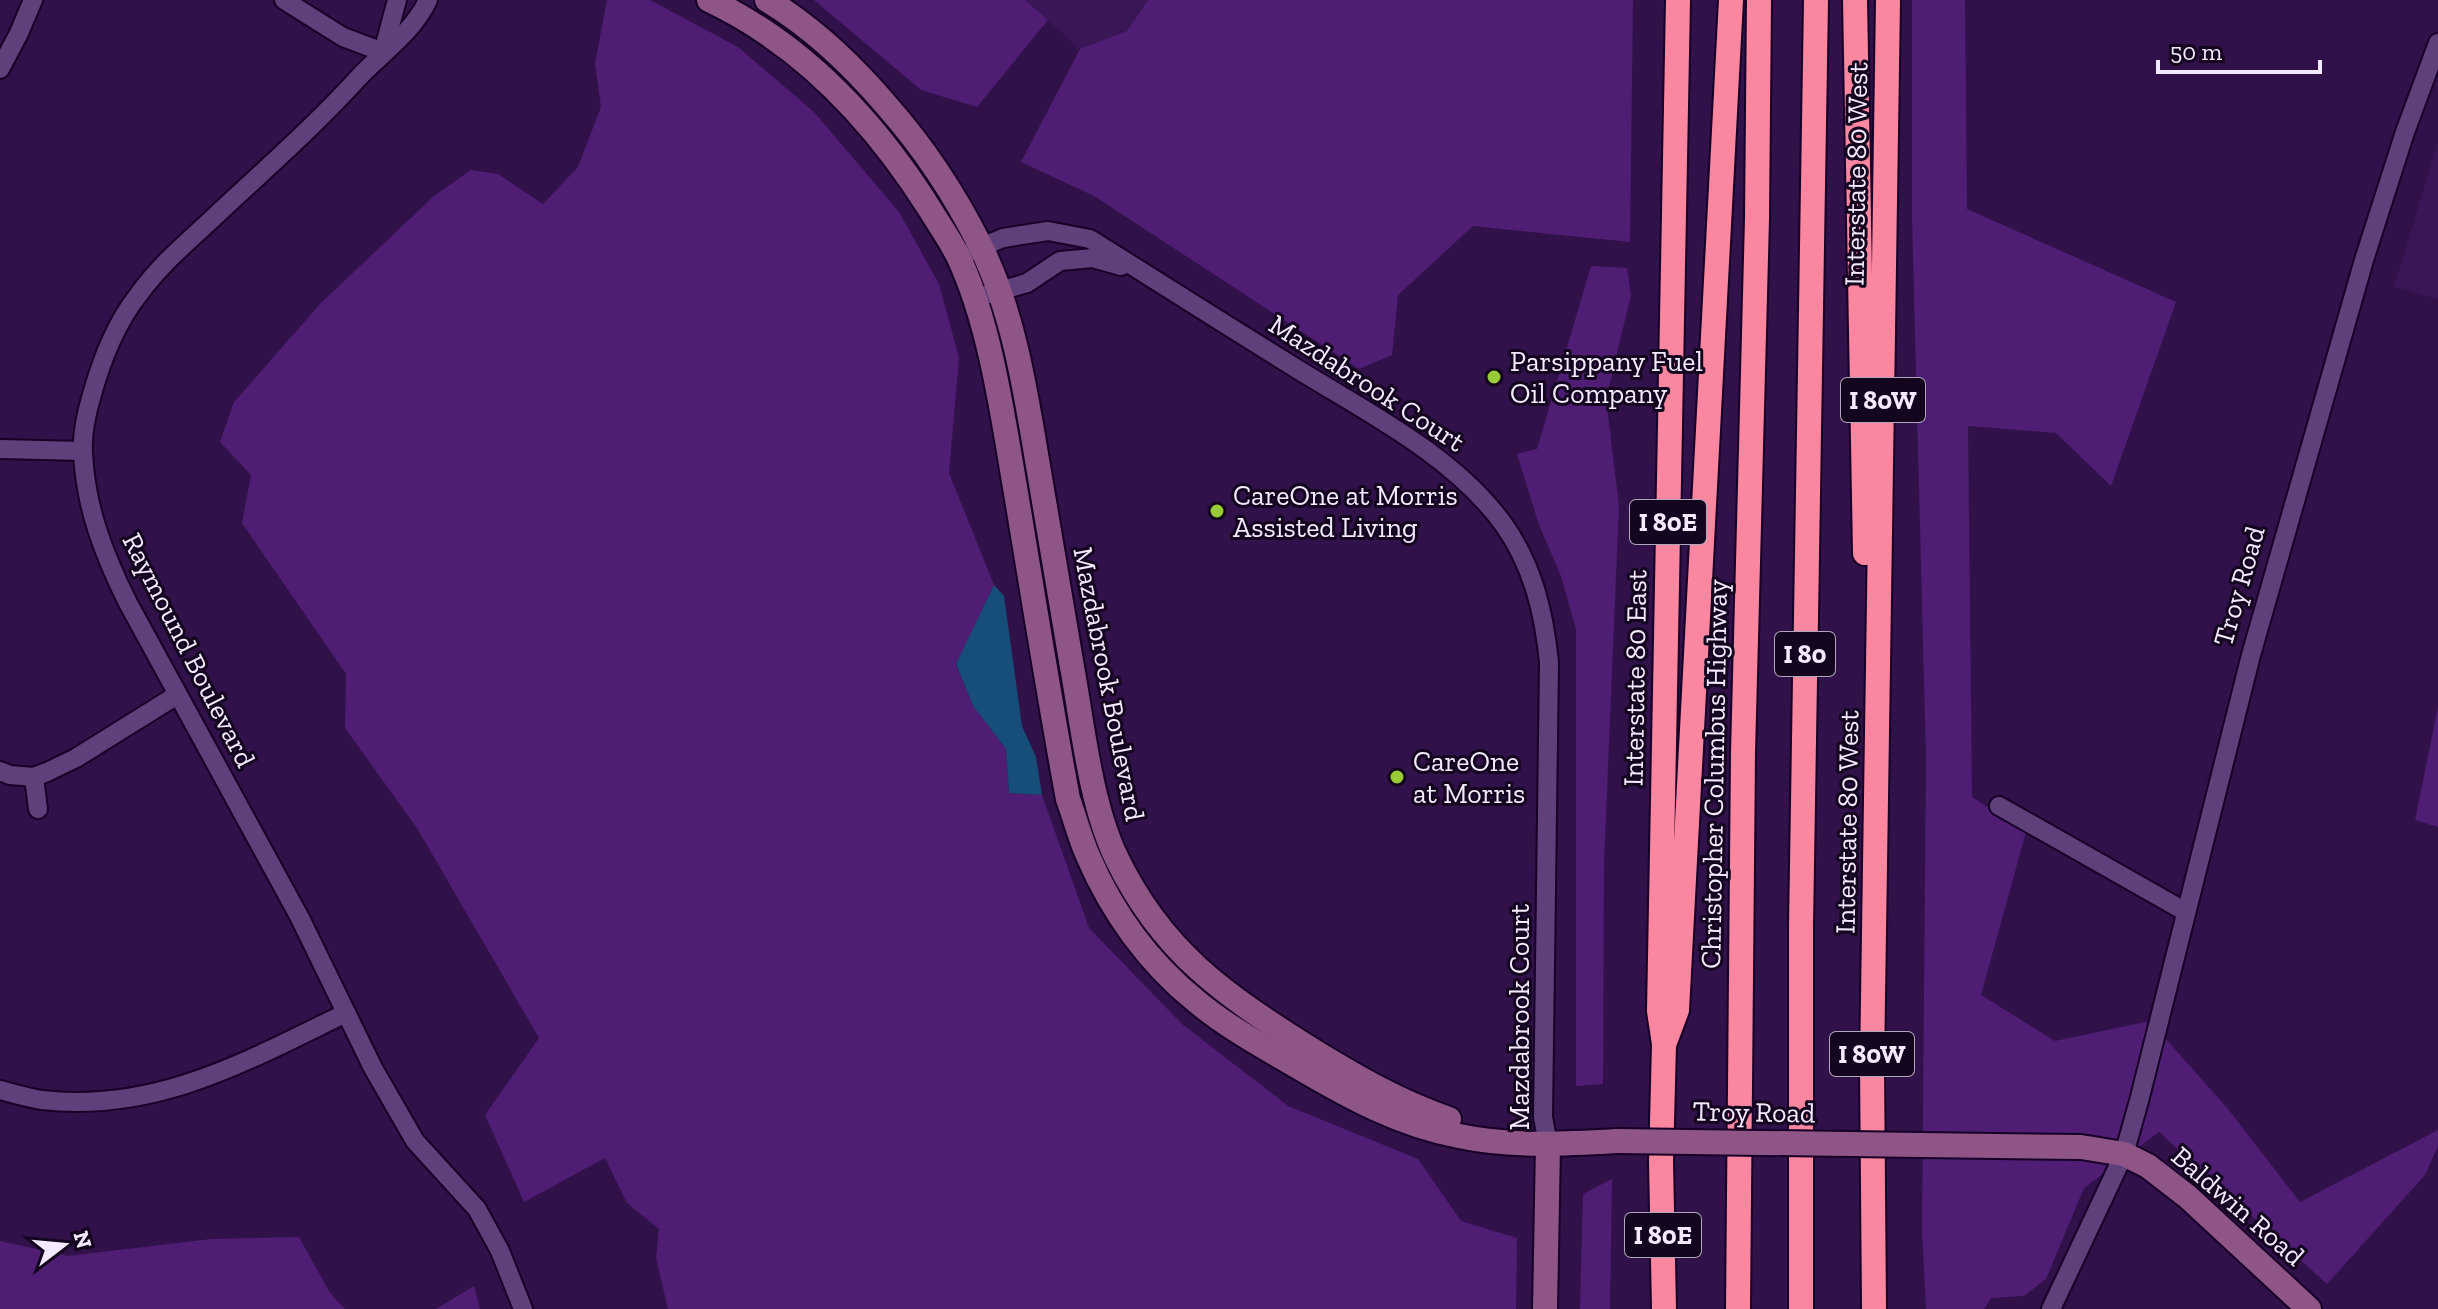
<svg xmlns="http://www.w3.org/2000/svg" width="2438" height="1309" font-family="'Zilla Slab',serif">
  <rect width="100%" height="100%" fill="#311149"/>
  <g fill="#3a1656">
    <path d="M 1025,0 L 1148,0 L 1127,31 L 1080,49 Z"/>
    <path d="M 2438,142 L 2438,299 L 2394,287 Z"/>
  </g>
  <g fill="#4f1e74">
    <path d="M 607,0 L 650,0 L 738,47 L 814,112 L 899,212 L 939,284 L 959,358 L 949,473 L 994,585 L 956,665 L 973,706 L 1006,749 L 1009,793 L 1042,795 L 1089,928 L 1182,1024 L 1288,1106 L 1418,1159 L 1461,1221 L 1517,1238 L 1516,1309 L 668,1309 L 656,1258 L 659,1229 L 627,1203 L 605,1158 L 524,1202 L 485,1115 L 539,1038 L 417,828 L 345,728 L 346,674 L 242,523 L 251,475 L 220,442 L 234,402 L 321,303 L 434,196 L 471,170 L 498,174 L 543,204 L 578,167 L 601,107 L 595,63 Z"/>
    <path d="M 814,0 L 1025,0 L 1048,20 L 977,107 L 921,90 Z"/>
    <path d="M 1148,0 L 1633,0 L 1630,242 L 1473,226 L 1398,295 L 1392,355 L 1359,369 L 1094,196 L 1021,162 L 1080,49 L 1127,31 Z"/>
    <path d="M 1912,0 L 1965,0 L 1967,209 L 2176,302 L 2111,486 L 2056,433 L 1968,426 L 1972,797 L 2026,832 L 1981,995 L 2055,1041 L 2150,1021 L 2228,1109 L 2300,1202 L 2438,1130 L 2438,1146 L 2425,1175 L 2327,1284 L 2159,1132 L 2084,1188 L 2046,1279 L 2024,1296 L 1991,1298 L 1984,1309 L 1926,1309 L 1922,1232 L 1926,758 L 1912,217 Z"/>
    <path d="M 1591,266 L 1627,268 L 1631,295 L 1606,399 L 1619,505 L 1604,864 L 1603,1084 L 1576,1086 L 1576,629 L 1561,576 L 1539,525 L 1517,454 L 1537,449 Z"/>
    <path d="M 2438,707 L 2438,827 L 2415,820 Z"/>
    <path d="M 1612,1179 L 1610,1309 L 1580,1309 L 1583,1194 Z"/>
    <path d="M 299,1237 L 330,1293 L 345,1309 L 0,1309 L 0,1241 L 68,1256 L 211,1239 Z"/>
    <path d="M 474,1286 L 480,1309 L 436,1309 Z"/>
  </g>
  <path fill="#164d79" d="M 994,585 L 1004,596 L 1022,726 L 1036,757 L 1042,795 L 1009,793 L 1006,749 L 973,706 L 956,664 Z"/>
  <g fill="none" stroke-linecap="round" stroke-linejoin="round">
    <defs>
      <g id="street">
        <path d="M 284,0 L 343,37 L 383,52"/>
        <path d="M 428,0 C 413,32 384,51 360,76 C 314,127 261,173 211,220 C 186,243 159,266 139,294 C 115,324 101,361 91,398 C 86,415 82,435 83,452 C 85,506 104,555 128,603 L 300,918 L 373,1068 L 415,1141 L 477,1209 L 500,1251 L 523,1309"/>
        <path d="M 383,52 L 397,0"/>
        <path d="M 0,69 L 19,33 L 33,0"/>
        <path d="M 972,251 L 1003,238 L 1048,231 L 1090,239 C 1161,284 1231,328 1302,372 C 1371,414 1456,458 1504,525 C 1533,566 1544,613 1549,662 L 1543,1117 L 1548,1145"/>
        <path d="M 989,294 L 1027,283 L 1060,261 L 1093,258 L 1121,266"/>
        <path d="M 0,449 L 82,451"/>
        <path d="M 0,771 L 10,775 L 34,777 L 47,772 L 76,758 L 177,695"/>
        <path d="M 34,777 L 38,809"/>
        <path d="M 1999,806 L 2186,912"/>
        <path d="M 0,1090 C 14,1094 28,1098 42,1100 C 156,1113 247,1061 346,1013"/>
        <path d="M 2051,1309 L 2124,1154 L 2139,1101 L 2251,655 L 2364,260 L 2405,132 L 2438,43"/>
      </g>
      <g id="secondary">
        <path d="M 709,0 C 804,45 876,123 931,211 C 940,226 951,241 959,258 C 991,327 1003,418 1016,493 C 1033,595 1049,697 1068,799 C 1075,818 1080,838 1088,856 C 1112,912 1149,963 1196,1001 C 1227,1027 1264,1047 1298,1067 C 1349,1097 1400,1125 1459,1136 C 1511,1147 1565,1144 1617,1141"/>
        <path d="M 767,0 C 812,27 853,66 887,106 C 924,148 955,195 980,245 C 1013,311 1025,388 1037,460 C 1049,529 1060,598 1072,667 C 1083,727 1090,802 1116,857 C 1162,953 1225,995 1312,1050 C 1356,1077 1399,1102 1449,1119"/>
        <path d="M 1921,1145 L 2081,1147 L 2124,1154 L 2148,1166 L 2188,1197 L 2309,1309"/>
        <path d="M 1545,1309 L 1548,1145"/>
      </g>
      <g id="highway">
        <path d="M 1855,0 L 1865,553"/>
        <path d="M 1665,1042 L 1677,1010 L 1731,0"/>
        <path d="M 1664,1309 L 1661,1162 L 1664,1044 L 1659,1011 L 1678,0"/>
        <path d="M 1738,1309 L 1743,753 L 1757,219 L 1759,0"/>
        <path d="M 1801,1309 L 1801,926 L 1816,0"/>
        <path d="M 1874,1309 L 1872,1065 L 1888,0"/>
      </g>
    </defs>
    <use href="#street" stroke="#170027" stroke-width="22"/>
    <use href="#secondary" stroke="#170027" stroke-width="28"/>
    <use href="#highway" stroke="#170027" stroke-width="28"/>
    <use href="#street" stroke="#5f407b" stroke-width="18"/>
    <use href="#secondary" stroke="#8e5586" stroke-width="24"/>
    <use href="#highway" stroke="#fb86a0" stroke-width="24"/>
    <defs>
      <path id="secondary-bridge" d="M 1617,1141 L 1921,1145"/>
    </defs>
    <use href="#secondary-bridge" stroke="#170027" stroke-width="28" stroke-linecap="butt"/>
    <use href="#secondary-bridge" stroke="#8e5586" stroke-width="24"/>
  </g>
  <g fill="#98cb37" stroke="#13061e" stroke-width="3">
    <circle cx="1494" cy="377" r="8"/>
    <circle cx="1217" cy="511" r="8"/>
    <circle cx="1397" cy="777" r="8"/>
  </g>
  <g text-anchor="middle" dominant-baseline="central" stroke-width="6" stroke-linejoin="round" paint-order="stroke">
    <g fill="#13061e" stroke="#b0a6bc" stroke-width="2">
      <rect x="1841" y="378" width="84" height="44" rx="6"/>
      <rect x="1630" y="500" width="76" height="44" rx="6"/>
      <rect x="1775" y="632" width="60" height="44" rx="6"/>
      <rect x="1830" y="1032" width="84" height="44" rx="6"/>
      <rect x="1625" y="1213" width="76" height="44" rx="6"/>
    </g>
    <g font-size="26" font-weight="bold" fill="#f4eaff">
      <text x="1883" y="400">I 80W</text>
      <text x="1668" y="522">I 80E</text>
      <text x="1805" y="654">I 80</text>
      <text x="1872" y="1054">I 80W</text>
      <text x="1663" y="1235">I 80E</text>
    </g>
    <g font-size="28" fill="#f4eaff" stroke="#13061e">
      <text transform="translate(1856 174) rotate(-89)">Interstate 80 West</text>
      <text transform="translate(1367 383) rotate(33)">Mazdabrook Court</text>
      <text transform="translate(2239 586) rotate(-74)">Troy Road</text>
      <text transform="translate(189 650) rotate(63)">Raymound Boulevard</text>
      <text transform="translate(1635 678) rotate(-89)">Interstate 80 East</text>
      <text transform="translate(1109 684) rotate(79)">Mazdabrook Boulevard</text>
      <text transform="translate(1714 774) rotate(-89)">Christopher Columbus Highway</text>
      <text transform="translate(1847 822) rotate(-89)">Interstate 80 West</text>
      <text transform="translate(1519 1017) rotate(-90)">Mazdabrook Court</text>
      <text transform="translate(1754 1112) rotate(1)">Troy Road</text>
      <text transform="translate(2238 1206) rotate(41)">Baldwin Road</text>
    </g>
    <g font-size="28" fill="#f4eaff" stroke="#13061e" text-anchor="start">
      <text x="1510" y="361">Parsippany Fuel<tspan x="1510" dy="32">Oil Company</tspan></text>
      <text x="1233" y="495">CareOne at Morris<tspan x="1233" dy="32">Assisted Living</tspan></text>
      <text x="1413" y="761">CareOne<tspan x="1413" dy="32">at Morris</tspan></text>
    </g>
  </g>
  <g transform="translate(64 1245) rotate(74)" stroke="#13061e" stroke-width="6" paint-order="stroke">
  <path d="M0-6L14 30L0 20L-14 30Z" fill="#f4eaff"/>
  <text y="-12" font-size="22" font-weight="bold" text-anchor="middle" fill="#f4eaff">N</text>
  </g>
  <path d="M2158 60v12h162v-12" fill="none" stroke="#f4eaff" stroke-width="4"/>
  <text x="2170" y="60" font-size="24" fill="#f4eaff" stroke="#13061e" stroke-width="6" paint-order="stroke">50 m</text>
</svg>
